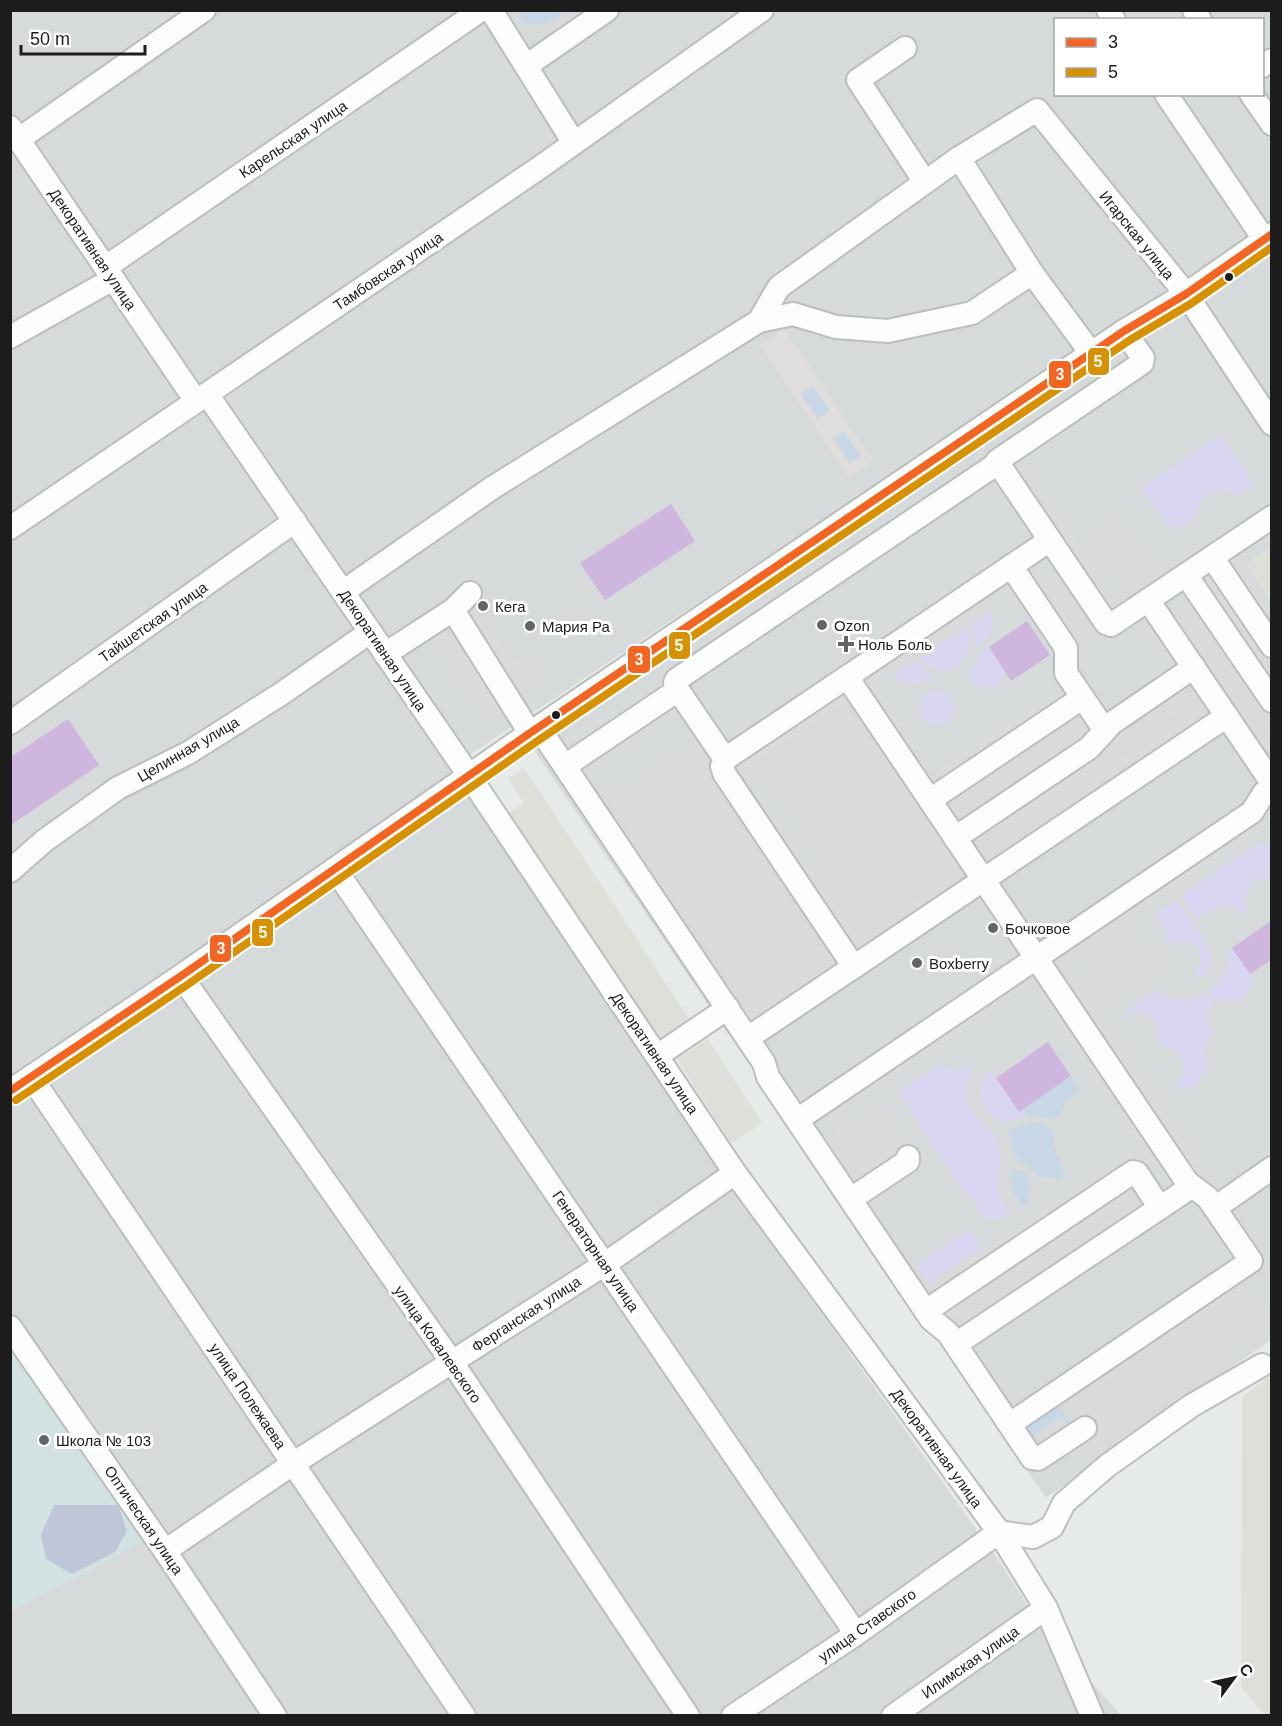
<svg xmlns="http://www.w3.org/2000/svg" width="1282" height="1726" font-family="Arial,sans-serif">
  <rect width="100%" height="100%" fill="#e6ebea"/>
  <g fill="#d7dada" fill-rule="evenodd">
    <path d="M 11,11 L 1271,11 L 1271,423 L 1172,287 L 450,768 L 756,1222 L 999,1561 L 1043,1629 L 1121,1715 L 11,1716 ZM 1056,20 L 1262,20 L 1262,94 L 1056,94 Z"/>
    <path d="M 1182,304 L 1271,439 L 1271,548 L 1247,564 L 1272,602 L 1271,1340 L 1046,1498 L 533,749 Z"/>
  </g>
  <g fill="#dce0d8">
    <path d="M 1271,548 L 1271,602 L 1247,564 Z"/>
    <path d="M 524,768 L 690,1020 L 655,1042 L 505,815 L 524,803 L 508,778 Z"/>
    <path d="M 708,1039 L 762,1123 L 731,1143 L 677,1059 Z"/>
    <path d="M 1271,1375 L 1272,1715 L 1266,1716 L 1241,1687 L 1242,1397 Z"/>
  </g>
  <path fill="#d2e2e3" d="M 10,1340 L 146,1540 L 11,1611 L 10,1611 Z"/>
  <g fill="#c8d7e6">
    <path d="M 522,11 L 522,10 L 567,11 C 548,23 543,28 520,21 Z"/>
    <path d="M 813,385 L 830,411 L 818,419 L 801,394 Z"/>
    <path d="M 844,431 L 861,456 L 850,463 L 833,438 Z"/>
    <path d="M 1071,1076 L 1081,1090 L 1065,1102 L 1059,1117 C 1051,1120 1038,1114 1026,1116 L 1022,1109 Z"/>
    <path d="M 1034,1122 L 1048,1126 L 1054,1133 C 1052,1150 1061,1160 1064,1176 C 1056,1183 1048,1176 1039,1176 L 1015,1156 L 1011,1137 L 1008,1130 Z"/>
    <path d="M 1011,1169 L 1024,1172 L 1030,1180 L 1026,1205 L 1023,1206 C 1014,1196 1009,1183 1011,1169 Z"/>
    <path d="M 1057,1404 L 1073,1425 L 1069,1428 L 1061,1416 L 1028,1439 L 1019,1425 Z"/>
  </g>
  <path fill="#bec6d8" d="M 54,1505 L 118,1505 L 127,1531 L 115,1552 L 72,1574 L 46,1559 L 41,1535 Z"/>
  <g fill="#d8d6f0">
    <path d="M 1221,435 L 1254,484 L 1239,495 C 1218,483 1197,495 1195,518 L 1183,526 L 1167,525 L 1142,488 Z"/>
    <path d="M 990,612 C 996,627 990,641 975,647 L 975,639 L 970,625 Z"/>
    <path d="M 966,628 C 982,660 943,686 920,659 Z"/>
    <path d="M 989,647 L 1006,672 L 1002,675 L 1000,684 L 994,688 L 986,686 L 977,688 L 967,674 C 982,664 974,657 989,647 Z"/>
    <path d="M 916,661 L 926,671 L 934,674 C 922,686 907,686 894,676 Z"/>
    <circle cx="937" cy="708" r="17"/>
    <path d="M 1257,844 L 1271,847 L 1271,880 C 1254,873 1246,890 1244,904 L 1248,910 L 1241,915 C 1228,895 1211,911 1197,920 L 1181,896 Z"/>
    <path d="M 1176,900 C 1185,914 1214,946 1210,963 C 1209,969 1204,974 1200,979 L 1195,972 C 1211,954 1192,932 1172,946 L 1164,934 L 1168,931 L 1156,913 Z"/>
    <path d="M 1232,948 L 1255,978 C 1250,986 1246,999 1236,1001 C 1229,1002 1223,1000 1216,1002 L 1209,992 C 1224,981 1229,967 1230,949 Z"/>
    <path d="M 1156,991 C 1173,1001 1188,1002 1206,994 L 1213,1004 C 1205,1013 1204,1023 1214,1032 L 1207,1038 L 1207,1044 L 1203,1051 C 1212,1064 1201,1076 1194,1088 L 1185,1086 L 1177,1089 L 1175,1086 C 1191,1071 1184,1047 1161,1047 C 1156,1040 1160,1037 1158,1029 C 1155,1012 1138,1008 1125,1016 L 1123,1013 Z"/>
    <path d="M 941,1064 C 951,1073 962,1073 973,1064 C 969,1075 964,1089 967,1101 C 971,1118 991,1125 997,1142 C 1008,1169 985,1182 1010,1213 C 978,1235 983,1203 962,1189 L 902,1098 L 901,1093 L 903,1089 Z"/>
    <path d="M 990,1069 L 1019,1111 L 1022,1109 L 1026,1115 L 1016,1120 L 1003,1122 C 977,1110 975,1092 990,1069 Z"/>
    <path d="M 969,1230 L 981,1248 L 929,1283 L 917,1265 Z"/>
  </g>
  <g fill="#cfb6de">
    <path d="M 671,504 L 695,541 L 605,600 L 580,563 Z"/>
    <path d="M 1027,621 L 1050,655 L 1011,681 L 989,647 Z"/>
    <path d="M 68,719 L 99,765 L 11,825 L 11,757 Z"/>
    <path d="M 1271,921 L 1271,960 L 1250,974 L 1232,948 Z"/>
    <path d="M 1048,1042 L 1071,1076 L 1019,1112 L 996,1078 Z"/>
  </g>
  <g fill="#d9dbdb">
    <path d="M 1027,467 L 1115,598 L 1105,605 L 1017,474 Z"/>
    <path d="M 1109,516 L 1118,529 L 1128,523 L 1160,570 L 1126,593 L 1085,532 Z"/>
    <path d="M 1032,568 L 1083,644 L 1072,651 L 1021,575 Z"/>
    <path d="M 1242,569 L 1271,613 L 1271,636 L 1232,577 Z"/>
    <path d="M 1055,574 L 1096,634 L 1085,641 L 1045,581 Z"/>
    <path d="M 1219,580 L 1271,658 L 1271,681 L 1209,587 Z"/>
    <path d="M 1002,581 L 1009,591 L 874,681 L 867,671 Z"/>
    <path d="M 469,597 L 512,663 L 536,648 L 551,669 L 482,715 L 424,627 Z"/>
    <path d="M 1198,606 L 1271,715 L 1271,738 L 1187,613 Z"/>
    <path d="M 1183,616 L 1271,746 L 1271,758 L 1266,762 L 1173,623 Z"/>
    <path d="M 1150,618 L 1176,657 L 1165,664 L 1139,625 Z"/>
    <path d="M 873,682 L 928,763 L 917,770 L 863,689 Z"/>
    <path d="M 841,690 L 847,700 L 744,769 L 737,759 Z"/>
    <path d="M 1184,693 L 1191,703 L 979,846 L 973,835 Z"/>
    <path d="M 670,704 L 677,715 L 594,770 L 588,760 Z"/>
    <path d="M 853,706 L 960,865 L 861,932 L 819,869 L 824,865 L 775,793 L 751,774 Z"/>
    <path d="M 1036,706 L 1042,716 L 948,779 L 941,769 Z"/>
    <path d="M 1195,709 L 1202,719 L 990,861 L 984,851 Z"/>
    <path d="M 1073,713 L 1080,723 L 955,808 L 948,797 Z"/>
    <path d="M 1083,727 L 1090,737 L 964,822 L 957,812 Z"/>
    <path d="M 685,745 L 825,952 L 747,1004 L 608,797 Z"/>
    <path d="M 759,791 L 857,936 L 848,942 L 751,796 Z"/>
    <path d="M 1267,809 L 1271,820 L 1131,916 L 1125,907 Z"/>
    <path d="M 951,877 L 958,887 L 864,949 L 857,939 Z"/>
    <path d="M 1120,909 L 1147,949 L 1159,941 L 1174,963 L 1104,1012 L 1080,977 L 1090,970 L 1079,954 L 1083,951 L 1075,940 Z"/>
    <path d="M 829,959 L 835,969 L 757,1022 L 750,1012 Z"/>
    <path d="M 1071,966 L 1221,1190 L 1211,1196 L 1061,972 Z"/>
    <path d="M 1044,984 L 1151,1145 L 1142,1151 L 1034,991 Z"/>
    <path d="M 1005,987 L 1011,996 L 829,1121 L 823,1112 Z"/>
    <path d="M 866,1109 L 887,1111 L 903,1135 L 852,1169 L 836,1144 L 841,1141 L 834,1131 Z"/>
    <path d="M 1137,1146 L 1144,1158 L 937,1297 L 930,1286 Z"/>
    <path d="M 890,1147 L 897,1157 L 861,1182 L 854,1172 Z"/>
    <path d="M 1130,1182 L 1138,1193 L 952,1318 L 945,1307 Z"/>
    <path d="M 1141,1198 L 1149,1209 L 964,1333 L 956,1322 Z"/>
    <path d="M 1234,1208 L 1271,1265 L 1271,1285 L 1224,1214 Z"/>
    <path d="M 1232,1280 L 1240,1291 L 1076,1402 L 1069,1391 Z"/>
    <path d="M 1257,1289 L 1271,1310 L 1271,1328 L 1090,1450 L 1068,1417 Z"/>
  </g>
  <path fill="#e0dddd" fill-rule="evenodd" d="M 784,329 L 873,460 L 849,477 L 760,346 ZM 813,386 L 830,411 L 818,419 L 801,394 ZM 844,431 L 861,456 L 850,463 L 833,438 Z"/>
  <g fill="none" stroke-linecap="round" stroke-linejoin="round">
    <defs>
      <g id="minor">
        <path d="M 491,10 L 574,143"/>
        <path d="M 1108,10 L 1114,20"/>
        <path d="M 1194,10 L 1200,20"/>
        <path d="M 905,48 L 858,80 L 925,182"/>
        <path d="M 526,66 L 607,10"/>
        <path d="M 1262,66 L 1272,60"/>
        <path d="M 1166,94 L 1264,239"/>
        <path d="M 1251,94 L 1272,124"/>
        <path d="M 10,127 L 196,401"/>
        <path d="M 19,139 L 204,10"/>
        <path d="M 959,158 L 1032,273"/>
        <path d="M 106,267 L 481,10"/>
        <path d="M 759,321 L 793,314 L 836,327 L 888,331 L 972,313 L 1032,273 L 1091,353"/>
        <path d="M 10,337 L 113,279"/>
        <path d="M 207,394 L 470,777 L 735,1173 L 999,1532 L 1046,1608 L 1092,1716"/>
        <path d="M 997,461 L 1142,363 L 1143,358 L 1124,331"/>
        <path d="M 10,528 L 539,168 L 762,10"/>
        <path d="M 1050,540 L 1106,623 L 1111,625 L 1272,517"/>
        <path d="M 1212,557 L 1272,646"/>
        <path d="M 1011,566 L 1066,648 L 1066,673 L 1104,729"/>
        <path d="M 1186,575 L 1272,701"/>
        <path d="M 344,591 L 492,488 L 759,321 L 779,287 L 959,158 L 1037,110 L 1186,294 L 1272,424"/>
        <path d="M 1148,600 L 1272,783"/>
        <path d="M 453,610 L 530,733"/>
        <path d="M 385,654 L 453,610 L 470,593"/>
        <path d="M 678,690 L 675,683 L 676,680 L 998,463 L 1050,540 L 847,677"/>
        <path d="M 10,723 L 295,521"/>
        <path d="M 539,728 L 764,1063 L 768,1077 L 931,1319 L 948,1333 L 1032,1458 L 1038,1459 L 1085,1428"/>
        <path d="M 725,759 L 722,766 L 724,773 L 854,967"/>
        <path d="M 565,766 L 678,690 L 725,759 L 847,677 L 1187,1182 L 1208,1198 L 1251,1261 L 1010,1424"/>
        <path d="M 930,800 L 1082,698"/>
        <path d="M 955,838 L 1089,748 L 1112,723 L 1194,667"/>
        <path d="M 335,869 L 856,1634"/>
        <path d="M 10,871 L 44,841 L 118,788 L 188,753 L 281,694 L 370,632"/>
        <path d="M 181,976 L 452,1362 L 688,1716"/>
        <path d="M 748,1038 L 1227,716"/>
        <path d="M 657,1056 L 728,1008"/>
        <path d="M 31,1077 L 464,1716"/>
        <path d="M 10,1091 L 181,976 L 530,733 L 1124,331 L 1186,294 L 1272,234"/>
        <path d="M 797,1120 L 1252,812 L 1264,793 L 1272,787"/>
        <path d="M 851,1199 L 908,1161 L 908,1157"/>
        <path d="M 1215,1208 L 1272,1168"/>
        <path d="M 926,1311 L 1133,1172 L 1137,1173 L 1160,1208"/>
        <path d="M 10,1327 L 165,1551 L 275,1716"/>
        <path d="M 956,1344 L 1191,1187"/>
        <path d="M 165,1551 L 294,1463 L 605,1264 L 735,1173"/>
        <path d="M 733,1716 L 856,1634 L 999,1532 L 1033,1537 L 1052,1527 L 1064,1503 L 1107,1466 L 1191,1406 L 1262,1365"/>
        <path d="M 893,1716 L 1046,1608"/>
      </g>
    </defs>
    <use href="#minor" stroke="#bcbebe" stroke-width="26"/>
    <use href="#minor" stroke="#fbfcfc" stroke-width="22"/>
    <defs>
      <path id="bus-1" d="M 10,1091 L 181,976 L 530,733 L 1124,331 L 1186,294 L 1272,234"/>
      <path id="bus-2" d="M 16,1100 L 187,985 L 536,742 L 1130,340 L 1192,303 L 1272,247"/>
    </defs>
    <use href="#bus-1" stroke="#fff" stroke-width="12"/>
    <use href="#bus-2" stroke="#fff" stroke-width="12"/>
    <use href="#bus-1" stroke="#f26522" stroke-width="8"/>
    <use href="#bus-2" stroke="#d69104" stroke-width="8"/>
  </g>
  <g fill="#1d1d1d" stroke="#fff" stroke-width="2">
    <circle cx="1229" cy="277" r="5"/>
    <circle cx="556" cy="715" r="5"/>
  </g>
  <g fill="#636565" stroke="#fff" stroke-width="2">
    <circle cx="483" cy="606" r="6"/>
    <circle cx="822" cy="625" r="6"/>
    <circle cx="530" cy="626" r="6"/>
    <path d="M843 635h6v6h6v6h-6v6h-6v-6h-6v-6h6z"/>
    <circle cx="993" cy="928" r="6"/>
    <circle cx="917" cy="963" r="6"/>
    <circle cx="44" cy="1440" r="6"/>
  </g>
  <g text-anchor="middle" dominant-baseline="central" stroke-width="6" stroke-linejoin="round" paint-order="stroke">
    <g font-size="15" fill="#1d1d1d" stroke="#fff">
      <text transform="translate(293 139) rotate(-34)">Карельская улица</text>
      <text transform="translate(1137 235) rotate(51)">Игарская улица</text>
      <text transform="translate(93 249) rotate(56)">Декоративная улица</text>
      <text transform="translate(388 271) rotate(-34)">Тамбовская улица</text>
      <text transform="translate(153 622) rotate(-35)">Тайшетская улица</text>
      <text transform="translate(383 650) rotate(56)">Декоративная улица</text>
      <text transform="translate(188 749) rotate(-30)">Целинная улица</text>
      <text transform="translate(655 1053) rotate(56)">Декоративная улица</text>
      <text transform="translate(596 1251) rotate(56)">Генераторная улица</text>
      <text transform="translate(526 1314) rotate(-33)">Ферганская улица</text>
      <text transform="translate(438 1344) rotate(55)">улица Ковалевского</text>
      <text transform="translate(248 1396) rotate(56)">улица Полежаева</text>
      <text transform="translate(937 1448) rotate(54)">Декоративная улица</text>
      <text transform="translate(144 1520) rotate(56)">Оптическая улица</text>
      <text transform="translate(867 1625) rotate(-35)">улица Ставского</text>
      <text transform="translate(970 1662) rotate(-35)">Илимская улица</text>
    </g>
    <g font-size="15" fill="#1d1d1d" stroke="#fff" text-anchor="start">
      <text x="495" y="606">Кега</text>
      <text x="834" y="625">Ozon</text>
      <text x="542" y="626">Мария Ра</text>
      <text x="858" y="644">Ноль Боль</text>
      <text x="1005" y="928">Бочковое</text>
      <text x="929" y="963">Boxberry</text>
      <text x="56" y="1440">Школа № 103</text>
    </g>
  </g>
  <g stroke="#fff" stroke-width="2">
    <rect x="1087" y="347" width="23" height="29" rx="6" fill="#d69104"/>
    <rect x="1048" y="360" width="24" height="29" rx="6" fill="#f26522"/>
    <rect x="668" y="631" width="23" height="29" rx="6" fill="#d69104"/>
    <rect x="627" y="645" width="24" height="29" rx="6" fill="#f26522"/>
    <rect x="251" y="918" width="23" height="29" rx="6" fill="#d69104"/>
    <rect x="209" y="934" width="23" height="29" rx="6" fill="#f26522"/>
  </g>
  <g font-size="16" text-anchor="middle" font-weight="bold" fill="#fff">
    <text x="1098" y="367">5</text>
    <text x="1060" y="380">3</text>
    <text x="679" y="651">5</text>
    <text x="639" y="665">3</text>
    <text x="263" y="938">5</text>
    <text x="221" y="954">3</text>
  </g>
  <rect width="1282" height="1726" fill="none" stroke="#1d1d1d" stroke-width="24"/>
  <rect x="1054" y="18" width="210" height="78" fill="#ffffff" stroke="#a5a5a5" stroke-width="1.5"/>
  <rect x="1066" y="38" width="30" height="9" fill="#f26522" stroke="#a5a5a5" stroke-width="1.5"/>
  <text x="1108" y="48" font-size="18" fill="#1d1d1d">3</text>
  <rect x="1066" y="68" width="30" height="9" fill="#d69104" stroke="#a5a5a5" stroke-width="1.5"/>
  <text x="1108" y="78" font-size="18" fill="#1d1d1d">5</text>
  <g transform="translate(1234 1678) rotate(57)" stroke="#ffffff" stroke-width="4.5" paint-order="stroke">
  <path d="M0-4.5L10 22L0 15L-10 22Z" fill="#1d1d1d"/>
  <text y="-9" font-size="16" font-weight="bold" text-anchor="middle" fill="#1d1d1d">С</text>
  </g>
  <path d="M21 45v9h124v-9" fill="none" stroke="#1d1d1d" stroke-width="3"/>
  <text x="30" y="45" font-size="18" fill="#1d1d1d" stroke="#ffffff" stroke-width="4.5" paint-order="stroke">50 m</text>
</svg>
